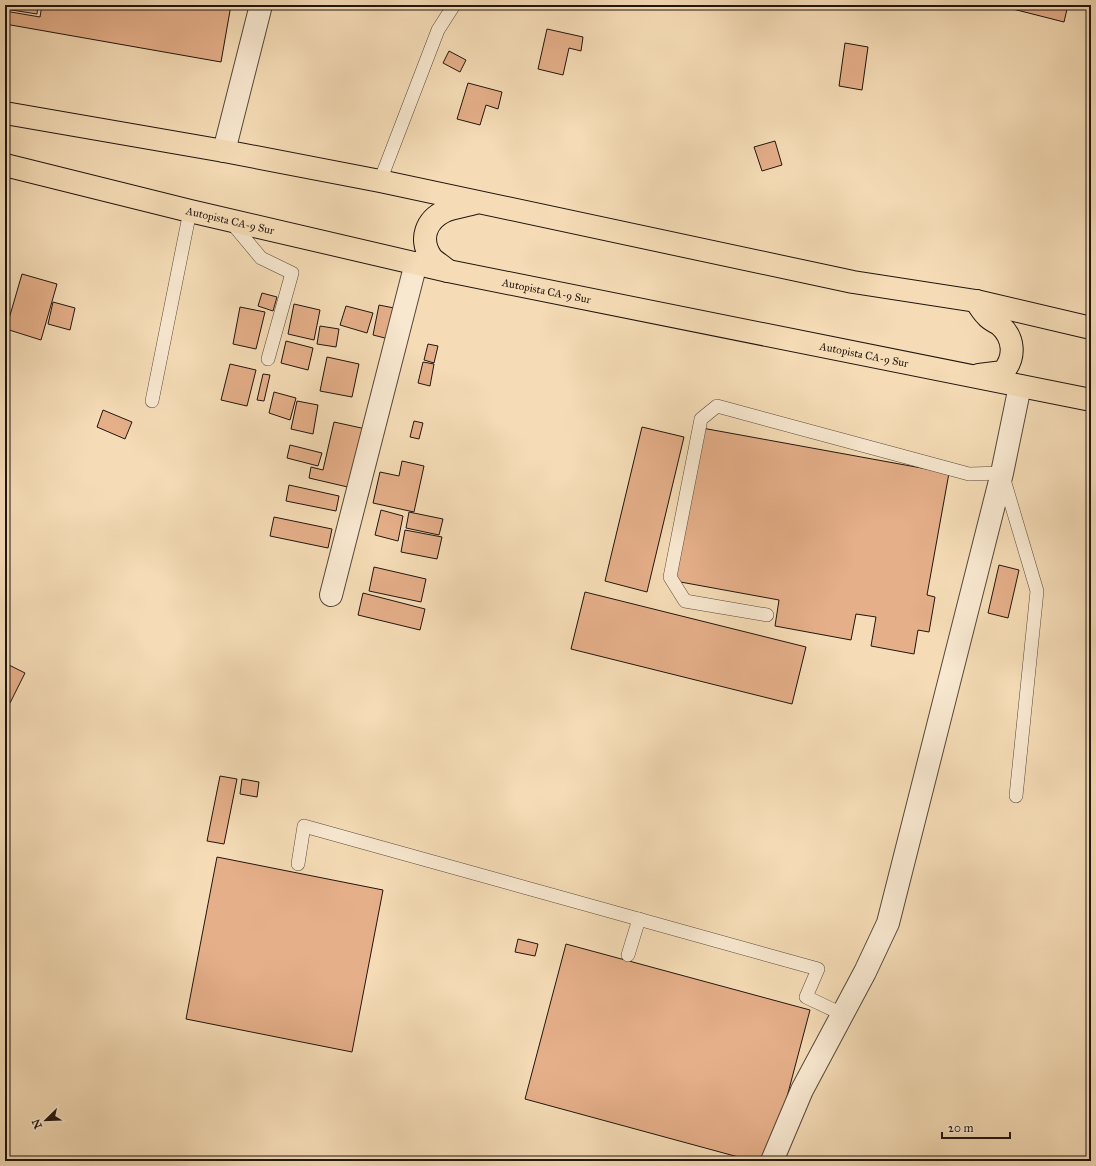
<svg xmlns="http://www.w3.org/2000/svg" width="1096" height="1166" font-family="'IM FELL Great Primer',serif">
  <rect width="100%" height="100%" fill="#f5dcb6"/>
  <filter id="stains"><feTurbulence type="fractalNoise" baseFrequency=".005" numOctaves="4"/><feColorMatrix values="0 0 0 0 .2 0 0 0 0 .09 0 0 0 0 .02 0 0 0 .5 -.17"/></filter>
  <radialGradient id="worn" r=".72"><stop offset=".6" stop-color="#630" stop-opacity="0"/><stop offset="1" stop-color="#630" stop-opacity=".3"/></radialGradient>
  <g fill="#e5af89" stroke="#21150f">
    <path d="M 5,5 L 38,5 L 37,14 L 5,9 Z"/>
    <path d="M 42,5 L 231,5 L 221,62 L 5,24 L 5,11 L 40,17 Z"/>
    <path d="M 997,5 L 1068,5 L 1064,22 Z"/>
    <path d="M 547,29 L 583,37 L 581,51 L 569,48 L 563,75 L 538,69 Z"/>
    <path d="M 845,43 L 868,47 L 862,90 L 839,86 Z"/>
    <path d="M 449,51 L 466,60 L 460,72 L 443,63 Z"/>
    <path d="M 468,83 L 502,92 L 498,109 L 486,105 L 480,125 L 457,119 Z"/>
    <path d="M 775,141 L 782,165 L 762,171 L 754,147 Z"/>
    <path d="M 22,274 L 57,284 L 41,340 L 6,329 Z"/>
    <path d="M 262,293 L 277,297 L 273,311 L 258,306 Z"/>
    <path d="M 53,302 L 75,308 L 70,330 L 48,324 Z"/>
    <path d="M 294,304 L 320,310 L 314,340 L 288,334 Z"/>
    <path d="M 379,305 L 399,309 L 393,340 L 373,335 Z"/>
    <path d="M 346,306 L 373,313 L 367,333 L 340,325 Z"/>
    <path d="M 240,307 L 265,312 L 256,349 L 233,344 Z"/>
    <path d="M 320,326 L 339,329 L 336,347 L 317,344 Z"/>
    <path d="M 286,341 L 313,348 L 308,370 L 281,363 Z"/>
    <path d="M 428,344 L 438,346 L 434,363 L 424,360 Z"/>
    <path d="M 327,357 L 359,364 L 352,397 L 320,391 Z"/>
    <path d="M 423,362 L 434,364 L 430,386 L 418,383 Z"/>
    <path d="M 230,364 L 256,370 L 247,406 L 221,400 Z"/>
    <path d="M 263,374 L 270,375 L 264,401 L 257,400 Z"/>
    <path d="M 274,392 L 296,398 L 290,420 L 269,413 Z"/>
    <path d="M 297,401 L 318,405 L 313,434 L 291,429 Z"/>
    <path d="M 103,410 L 132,422 L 125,439 L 97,427 Z"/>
    <path d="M 414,421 L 423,423 L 419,439 L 410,437 Z"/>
    <path d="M 334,422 L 366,429 L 352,488 L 309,478 L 311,467 L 323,470 Z"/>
    <path d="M 642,427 L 684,437 L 647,592 L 605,581 Z"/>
    <path d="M 702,428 L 949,473 L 927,595 L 935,597 L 929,632 L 918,630 L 914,654 L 871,646 L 876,617 L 856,614 L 851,640 L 775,626 L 779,600 L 675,581 Z"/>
    <path d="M 290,445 L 322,453 L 318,466 L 287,458 Z"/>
    <path d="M 402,461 L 424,466 L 414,512 L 373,503 L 380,472 L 399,476 Z"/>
    <path d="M 289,485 L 339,496 L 336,511 L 286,501 Z"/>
    <path d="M 381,510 L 403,516 L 398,541 L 375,535 Z"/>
    <path d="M 409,512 L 443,519 L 439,535 L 406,528 Z"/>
    <path d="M 274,517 L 332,529 L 328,548 L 270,536 Z"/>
    <path d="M 405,530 L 442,537 L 437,559 L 401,552 Z"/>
    <path d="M 999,565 L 1019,570 L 1008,618 L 988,613 Z"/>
    <path d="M 374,567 L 426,579 L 421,602 L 369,591 Z"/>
    <path d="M 585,592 L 806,647 L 792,704 L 571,649 Z"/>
    <path d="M 363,593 L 425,609 L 420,630 L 358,615 Z"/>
    <path d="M 5,663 L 25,673 L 10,703 L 5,701 Z"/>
    <path d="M 220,776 L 237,779 L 224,844 L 207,841 Z"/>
    <path d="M 242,779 L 259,782 L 257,797 L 240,794 Z"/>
    <path d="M 217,857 L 383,890 L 352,1052 L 186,1019 Z"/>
    <path d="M 518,939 L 538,944 L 535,956 L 515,952 Z"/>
    <path d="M 566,944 L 810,1010 L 770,1161 L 753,1161 L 525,1099 Z"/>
  </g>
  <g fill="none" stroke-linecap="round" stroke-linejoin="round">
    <defs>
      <g id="lane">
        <path d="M 380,181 L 438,30 L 454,5"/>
        <path d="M 231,222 L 261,258 L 292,273 L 268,359"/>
        <path d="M 152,401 L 190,211"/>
        <path d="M 767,615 L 685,601 L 670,577 L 701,419 L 717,406 L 969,474 L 1002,473 L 1037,591 L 1016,796"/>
        <path d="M 298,864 L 304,826 L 818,969 L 806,997 L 842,1014"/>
        <path d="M 628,955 L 639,919"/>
      </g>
      <g id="street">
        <path d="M 224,151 L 261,5"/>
        <path d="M 331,595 L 416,263"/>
        <path d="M 772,1161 L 802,1090 L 865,972 L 888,923 L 1002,473 L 1020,386"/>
      </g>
      <g id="highway">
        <path d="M 5,113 L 224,151 L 380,181 L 853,282 L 976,301 L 1091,328"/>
        <path id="s1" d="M 5,165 L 190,211 L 448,271 L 1091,400"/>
        <path d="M 448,271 C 443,266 435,262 431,257 C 419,239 426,220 445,211 C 454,207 465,206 475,203"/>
        <path d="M 976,301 C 979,306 983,312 987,316 C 990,320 996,322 1000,325 C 1014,338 1016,357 1003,372 L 979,375"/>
      </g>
    </defs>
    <use href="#lane" stroke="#564739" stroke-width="14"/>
    <use href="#street" stroke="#564739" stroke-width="24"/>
    <use href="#highway" stroke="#21150f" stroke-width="24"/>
    <use href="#lane" stroke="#f8e8d0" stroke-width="13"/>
    <use href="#street" stroke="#f8e8d0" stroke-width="22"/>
    <use href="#highway" stroke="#f5dcb6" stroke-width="22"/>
  </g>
  <g text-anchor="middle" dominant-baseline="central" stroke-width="3" stroke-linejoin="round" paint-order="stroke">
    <g font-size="11" fill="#21150f" stroke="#f8e8d0">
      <text stroke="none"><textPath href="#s1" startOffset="232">Autopista CA-9 Sur</textPath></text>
      <text stroke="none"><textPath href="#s1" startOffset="556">Autopista CA-9 Sur</textPath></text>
      <text stroke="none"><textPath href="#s1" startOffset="880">Autopista CA-9 Sur</textPath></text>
    </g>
  </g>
  <rect width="1096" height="1166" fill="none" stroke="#f5dcb6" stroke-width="20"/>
  <rect x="6" y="6" width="1084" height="1154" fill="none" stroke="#21150f" stroke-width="2"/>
  <rect x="10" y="10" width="1076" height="1146" fill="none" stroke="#21150f"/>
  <g transform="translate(46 1120) rotate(247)" stroke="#f8e8d0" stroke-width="3" paint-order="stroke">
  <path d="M0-3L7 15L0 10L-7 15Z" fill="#21150f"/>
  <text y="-6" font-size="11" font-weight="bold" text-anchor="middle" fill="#21150f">N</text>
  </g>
  <path d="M942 1132v6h68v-6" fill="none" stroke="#21150f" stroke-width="2"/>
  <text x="948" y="1132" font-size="12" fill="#21150f" stroke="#f8e8d0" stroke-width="3" paint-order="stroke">20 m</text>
  <rect width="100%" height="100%" filter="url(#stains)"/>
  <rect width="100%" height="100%" fill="url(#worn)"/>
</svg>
